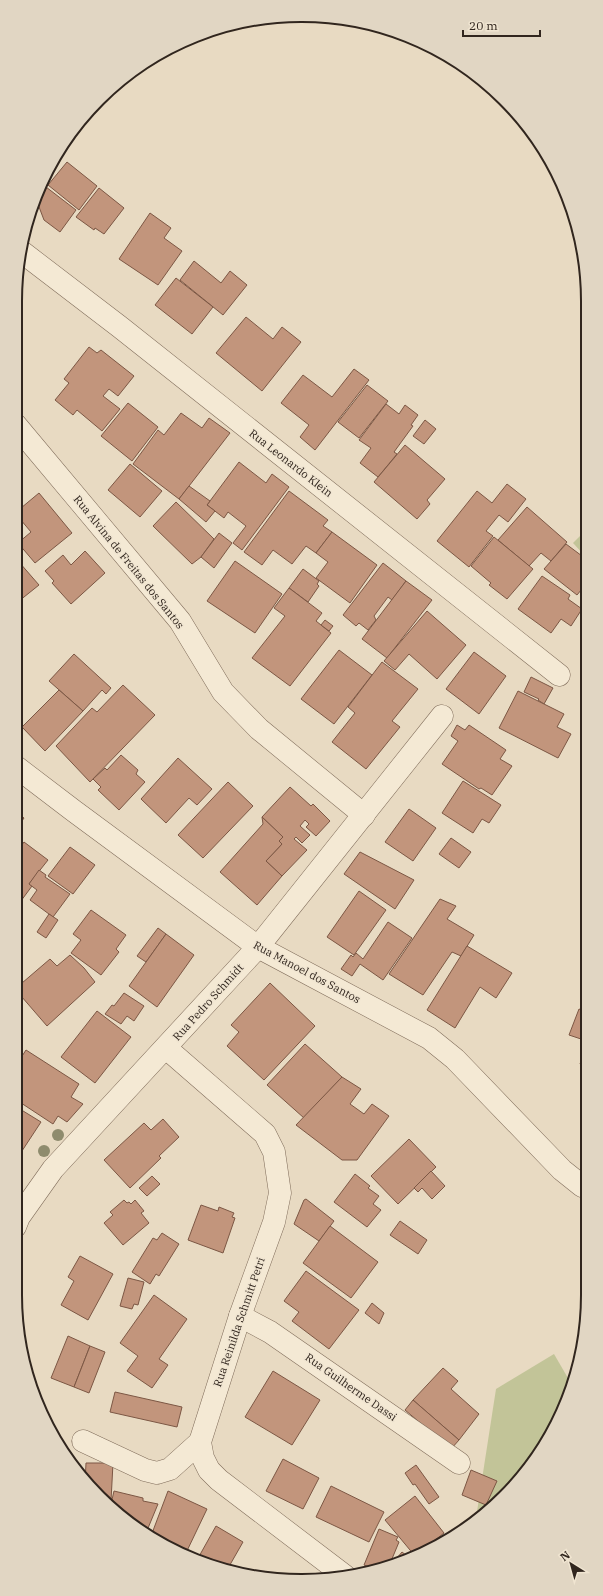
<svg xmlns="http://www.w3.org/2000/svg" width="603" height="1596" font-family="'IBM Plex Serif',serif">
  <rect width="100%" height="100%" fill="#e8dac2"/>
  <g fill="#c2c498">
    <path d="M 586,530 L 586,557 L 573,543 Z"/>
    <path d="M 554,1354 L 572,1385 L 558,1421 L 529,1469 L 476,1518 L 496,1389 Z"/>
  </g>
  <g fill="#c2957c" stroke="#7c5744">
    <path d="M 100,100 L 102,102 L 91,115 L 88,112 Z"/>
    <path d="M 67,162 L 97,186 L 79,210 L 48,185 Z"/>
    <path d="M 46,187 L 76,210 L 60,232 L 44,220 L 36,199 Z"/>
    <path d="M 99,188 L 124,208 L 104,234 L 95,228 L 94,230 L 76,217 Z"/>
    <path d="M 150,213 L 171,228 L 164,238 L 182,251 L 158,285 L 119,259 Z"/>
    <path d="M 194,261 L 221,283 L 230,271 L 247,285 L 223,315 L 180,280 Z"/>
    <path d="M 176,278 L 213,307 L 192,334 L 155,305 Z"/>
    <path d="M 246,317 L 273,339 L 282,327 L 301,342 L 262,391 L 216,353 Z"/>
    <path d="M 89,347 L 97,353 L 101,350 L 134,376 L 118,396 L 109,389 L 103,396 L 120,409 L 102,431 L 77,410 L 73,415 L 55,400 L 69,383 L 64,379 Z"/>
    <path d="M 354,369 L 369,380 L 315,450 L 300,437 L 309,425 L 281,403 L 303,375 L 332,397 Z"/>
    <path d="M 367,385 L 388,401 L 359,438 L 338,422 Z"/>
    <path d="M 128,403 L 158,427 L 132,461 L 101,436 Z"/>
    <path d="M 386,404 L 399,414 L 405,405 L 418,415 L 411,425 L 413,426 L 394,452 L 397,454 L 378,477 L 360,463 L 371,448 L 359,440 Z"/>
    <path d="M 181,413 L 202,428 L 209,418 L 230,433 L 179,499 L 133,464 L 158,430 L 164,435 Z"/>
    <path d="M 425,420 L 436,429 L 424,444 L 413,436 Z"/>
    <path d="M 405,445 L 445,479 L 427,500 L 430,504 L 417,519 L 374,482 Z"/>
    <path d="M 239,462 L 266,483 L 272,474 L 289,487 L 242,550 L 233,543 L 246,526 L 228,512 L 224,518 L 207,505 Z"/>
    <path d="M 130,464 L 162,491 L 140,517 L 108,490 Z"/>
    <path d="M 507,484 L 526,499 L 508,522 L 499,515 L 486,531 L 493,536 L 469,567 L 437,541 L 477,491 L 492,503 Z"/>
    <path d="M 189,486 L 210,501 L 207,505 L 215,511 L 206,522 L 179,499 Z"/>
    <path d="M 289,491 L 328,520 L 323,526 L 332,532 L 316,553 L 306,546 L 292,564 L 273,550 L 262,565 L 244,552 Z"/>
    <path d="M 39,493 L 72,533 L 35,563 L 18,543 L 31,532 L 15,513 Z"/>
    <path d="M 176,502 L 214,539 L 201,557 L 192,564 L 153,526 Z"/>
    <path d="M 527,507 L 567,542 L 551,561 L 541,553 L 529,566 L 498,540 Z"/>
    <path d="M 332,532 L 377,565 L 350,603 L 316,578 L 328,562 L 316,553 Z"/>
    <path d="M 219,533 L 232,543 L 214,568 L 201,557 Z"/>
    <path d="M 494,537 L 533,569 L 507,599 L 489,585 L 491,583 L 471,566 Z"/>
    <path d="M 566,544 L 586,559 L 586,584 L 577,595 L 544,569 Z"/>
    <path d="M 85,551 L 105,573 L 71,604 L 52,583 L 54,581 L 45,571 L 63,555 L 71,565 Z"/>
    <path d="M 235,561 L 282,594 L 255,633 L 207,601 Z"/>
    <path d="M 19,562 L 39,585 L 19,601 L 15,597 L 15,565 Z"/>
    <path d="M 383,563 L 406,581 L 392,600 L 388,597 L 374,616 L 376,620 L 368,630 L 359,623 L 356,626 L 343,615 Z"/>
    <path d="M 303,569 L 319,581 L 317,584 L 319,586 L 308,602 L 289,588 Z"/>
    <path d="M 542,576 L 570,595 L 568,599 L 582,609 L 571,626 L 561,619 L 551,633 L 518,609 Z"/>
    <path d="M 406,581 L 432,600 L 387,658 L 362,639 Z"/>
    <path d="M 289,588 L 322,613 L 316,621 L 331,633 L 290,686 L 252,658 L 285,616 L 274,608 Z"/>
    <path d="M 427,611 L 466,645 L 437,679 L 409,654 L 395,670 L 384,661 Z"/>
    <path d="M 325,620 L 333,626 L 329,631 L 321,625 Z"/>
    <path d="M 339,650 L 372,675 L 334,724 L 301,699 Z"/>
    <path d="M 474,652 L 506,676 L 479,714 L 446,689 Z"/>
    <path d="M 74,654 L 111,688 L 106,694 L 102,690 L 83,711 L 49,681 Z"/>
    <path d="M 382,662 L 418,689 L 392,721 L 400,727 L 366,769 L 332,742 L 355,713 L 348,707 Z"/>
    <path d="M 531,677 L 553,688 L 544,704 L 538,700 L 539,699 L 524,692 Z"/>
    <path d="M 123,685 L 155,715 L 90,782 L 56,746 L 92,708 L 97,712 Z"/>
    <path d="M 59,690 L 83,711 L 45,751 L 22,727 Z"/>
    <path d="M 518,691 L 564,714 L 557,727 L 571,734 L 558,758 L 499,728 Z"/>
    <path d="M 457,725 L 465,730 L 469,725 L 506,750 L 500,759 L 512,766 L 492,795 L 481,788 L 479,789 L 442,764 L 458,741 L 451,736 Z"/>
    <path d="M 121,755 L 138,770 L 136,774 L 145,782 L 119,810 L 98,790 L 101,787 L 93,779 L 105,768 L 107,770 Z"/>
    <path d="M 178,758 L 212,789 L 197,805 L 189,798 L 166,823 L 141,799 Z"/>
    <path d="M 463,781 L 501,805 L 489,823 L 482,819 L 473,833 L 442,813 Z"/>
    <path d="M 228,782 L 253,806 L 203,858 L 178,835 Z"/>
    <path d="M 290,787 L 311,806 L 313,804 L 330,821 L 316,836 L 306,827 L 309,824 L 305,820 L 300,826 L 310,835 L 302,843 L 296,837 L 294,839 L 307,850 L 282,876 L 266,861 L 282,844 L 279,841 L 283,837 L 262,817 Z"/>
    <path d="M 409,809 L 436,828 L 413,861 L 385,842 Z"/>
    <path d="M 15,811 L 24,818 L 15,831 Z"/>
    <path d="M 262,817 L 283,837 L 279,841 L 282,844 L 266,861 L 282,876 L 257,905 L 220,872 L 263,824 Z"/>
    <path d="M 451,838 L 471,852 L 459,868 L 439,854 Z"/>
    <path d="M 24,842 L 48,860 L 29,884 L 32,886 L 15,909 L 15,854 Z"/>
    <path d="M 70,847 L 95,865 L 73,894 L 48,876 Z"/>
    <path d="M 360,852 L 414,880 L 395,909 L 344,874 Z"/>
    <path d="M 39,870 L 46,875 L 45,877 L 70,894 L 53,917 L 30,900 L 37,890 L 29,884 Z"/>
    <path d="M 359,891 L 386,910 L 354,955 L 327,937 Z"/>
    <path d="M 440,899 L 456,906 L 447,919 L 474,935 L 461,956 L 452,952 L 423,995 L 389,974 Z"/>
    <path d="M 91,910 L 126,935 L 116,949 L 119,952 L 101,975 L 71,953 L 81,940 L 73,934 Z"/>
    <path d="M 49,914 L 58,920 L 46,938 L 37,932 Z"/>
    <path d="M 388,922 L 412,938 L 383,980 L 360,964 L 352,976 L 341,969 L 351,955 L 353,957 L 356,953 L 363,959 Z"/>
    <path d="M 158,928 L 166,934 L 146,962 L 137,956 Z"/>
    <path d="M 166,934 L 194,955 L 157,1007 L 129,986 Z"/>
    <path d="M 467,946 L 512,973 L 496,998 L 480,987 L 455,1028 L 427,1010 Z"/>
    <path d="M 70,955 L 84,968 L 95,982 L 47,1026 L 15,989 L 50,959 L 57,966 Z"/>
    <path d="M 270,983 L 315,1026 L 264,1080 L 227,1046 L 239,1032 L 231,1025 Z"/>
    <path d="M 124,993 L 144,1006 L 134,1021 L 127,1016 L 121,1024 L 105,1014 L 112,1005 L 114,1006 Z"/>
    <path d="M 579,1009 L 587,1012 L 587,1041 L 569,1035 Z"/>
    <path d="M 97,1011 L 131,1037 L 95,1083 L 61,1057 Z"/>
    <path d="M 305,1044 L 342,1077 L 304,1118 L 267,1085 Z"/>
    <path d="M 26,1050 L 79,1084 L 71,1097 L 83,1104 L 67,1122 L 58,1116 L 53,1124 L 15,1099 L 15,1063 L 17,1064 Z"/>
    <path d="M 585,1050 L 587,1051 L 587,1066 L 580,1064 Z"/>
    <path d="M 342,1077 L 361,1089 L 350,1104 L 364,1114 L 372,1104 L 389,1116 L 357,1160 L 342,1160 L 296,1125 Z"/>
    <path d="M 15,1106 L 41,1122 L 18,1157 L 15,1155 Z"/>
    <path d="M 163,1119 L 179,1137 L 159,1156 L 161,1158 L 130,1188 L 104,1160 L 144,1123 L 151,1130 Z"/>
    <path d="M 409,1139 L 436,1167 L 398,1204 L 371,1176 Z"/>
    <path d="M 431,1171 L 445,1186 L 432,1199 L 422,1188 L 418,1192 L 414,1188 Z"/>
    <path d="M 355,1174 L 370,1186 L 368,1188 L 379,1196 L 373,1204 L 381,1210 L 367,1227 L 334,1202 Z"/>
    <path d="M 152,1176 L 160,1184 L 147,1196 L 139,1188 Z"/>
    <path d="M 306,1199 L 334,1221 L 319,1241 L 294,1224 L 304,1200 Z"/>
    <path d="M 124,1200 L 127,1203 L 129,1202 L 131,1204 L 135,1200 L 144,1211 L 141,1213 L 149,1223 L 123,1245 L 104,1223 L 113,1215 L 110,1212 Z"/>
    <path d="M 201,1205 L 218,1211 L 219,1207 L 234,1213 L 232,1217 L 235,1218 L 223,1253 L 188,1240 Z"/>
    <path d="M 400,1221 L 427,1240 L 418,1254 L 390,1235 Z"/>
    <path d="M 330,1226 L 378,1262 L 351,1298 L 303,1263 Z"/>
    <path d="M 162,1233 L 179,1244 L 159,1276 L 156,1274 L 150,1284 L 132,1272 L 153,1238 L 157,1240 Z"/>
    <path d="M 80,1256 L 113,1274 L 88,1320 L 61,1305 L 74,1281 L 68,1277 Z"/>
    <path d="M 306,1271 L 359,1310 L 329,1349 L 292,1321 L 299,1312 L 284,1301 Z"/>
    <path d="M 128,1278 L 144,1282 L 138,1305 L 134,1304 L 132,1309 L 120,1306 Z"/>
    <path d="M 154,1295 L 187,1319 L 159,1359 L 168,1365 L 152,1388 L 127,1371 L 138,1356 L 120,1343 Z"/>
    <path d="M 372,1303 L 384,1313 L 379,1324 L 365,1313 Z"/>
    <path d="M 68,1336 L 90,1346 L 74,1387 L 51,1378 Z"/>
    <path d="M 90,1346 L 105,1352 L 89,1393 L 74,1387 Z"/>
    <path d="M 443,1368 L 458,1381 L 451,1389 L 479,1414 L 459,1440 L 413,1400 Z"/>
    <path d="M 273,1371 L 320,1400 L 292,1445 L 245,1417 Z"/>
    <path d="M 115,1392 L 182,1407 L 177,1427 L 110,1412 Z"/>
    <path d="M 413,1400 L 459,1440 L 451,1449 L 405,1410 Z"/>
    <path d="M 283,1459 L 319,1478 L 303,1509 L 266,1491 Z"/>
    <path d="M 86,1463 L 113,1463 L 111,1501 L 108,1501 L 85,1483 Z"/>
    <path d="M 416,1465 L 439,1497 L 429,1504 L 415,1484 L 413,1485 L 405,1473 Z"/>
    <path d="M 471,1470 L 497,1481 L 486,1505 L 462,1495 Z"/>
    <path d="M 331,1486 L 384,1512 L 369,1542 L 316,1517 Z"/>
    <path d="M 114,1491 L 143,1498 L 143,1501 L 158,1504 L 146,1533 L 111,1504 Z"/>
    <path d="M 168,1491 L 207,1509 L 185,1555 L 158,1543 L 151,1536 Z"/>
    <path d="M 415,1496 L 444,1533 L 415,1556 L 385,1520 Z"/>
    <path d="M 216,1526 L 243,1542 L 227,1570 L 210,1566 L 197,1560 Z"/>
    <path d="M 379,1529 L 398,1537 L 396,1540 L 399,1542 L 389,1566 L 385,1567 L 379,1565 L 376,1570 L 364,1565 Z"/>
    <path d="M 402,1552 L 411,1559 L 391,1565 Z"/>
  </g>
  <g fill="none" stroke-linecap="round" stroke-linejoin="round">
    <defs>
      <g id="minor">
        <path d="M 22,252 L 120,327 L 559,675"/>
        <path d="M 15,424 L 180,621 L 223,692 L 259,729 L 364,815"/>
        <path d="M 15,766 L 74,811 L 258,947 L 429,1038 L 455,1059 L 562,1170 L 582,1186 L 588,1188"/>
        <path d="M 166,1048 L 265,1134 L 274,1152 L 280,1193 L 274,1222 L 240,1316 L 200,1442 L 203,1458 L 209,1470 L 219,1480 L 345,1576"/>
        <path d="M 15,1227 L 19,1217 L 53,1169 L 258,947 L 442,716"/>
        <path d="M 240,1316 L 270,1332 L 459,1463"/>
        <path d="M 83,1441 L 145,1470 L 157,1473 L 170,1469 L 200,1442"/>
      </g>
    </defs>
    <use href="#minor" stroke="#806d5b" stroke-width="23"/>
    <use href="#minor" stroke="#f4e9d4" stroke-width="22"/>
  </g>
  <g fill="#8e8b6d">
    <circle cx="58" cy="1135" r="6"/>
    <circle cx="44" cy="1151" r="6"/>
  </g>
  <g text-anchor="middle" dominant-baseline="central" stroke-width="3" stroke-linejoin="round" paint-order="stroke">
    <g font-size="11" fill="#31261e" stroke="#f0e5d1">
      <text transform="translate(291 463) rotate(38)">Rua Leonardo Klein</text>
      <text transform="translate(129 562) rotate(51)">Rua Alvina de Freitas dos Santos</text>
      <text transform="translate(307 972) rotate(28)">Rua Manoel dos Santos</text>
      <text transform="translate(208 1002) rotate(-48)">Rua Pedro Schmidt</text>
      <text transform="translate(239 1322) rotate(-71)">Rua Reinilda Schmitt Petri</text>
      <text transform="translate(351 1387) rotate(35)">Rua Guilherme Dassi</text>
    </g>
  </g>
  <path d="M0 0H603V1596H0ZM301 22H302A279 279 0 0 1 581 301V1295A279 279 0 0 1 302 1574H301A279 279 0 0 1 22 1295V301A279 279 0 0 1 301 22Z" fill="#e1d6c3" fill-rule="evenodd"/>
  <path fill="none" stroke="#31261e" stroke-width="2" d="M301 22H302A279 279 0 0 1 581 301V1295A279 279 0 0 1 302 1574H301A279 279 0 0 1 22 1295V301A279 279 0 0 1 301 22Z"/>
  <g transform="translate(571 1564) rotate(323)" stroke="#f0e5d1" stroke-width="3" paint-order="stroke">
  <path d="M0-3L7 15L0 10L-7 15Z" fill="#31261e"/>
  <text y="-6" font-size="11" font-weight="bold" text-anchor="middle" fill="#31261e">N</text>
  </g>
  <path d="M463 30v6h77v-6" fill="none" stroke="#31261e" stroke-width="2"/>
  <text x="469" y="30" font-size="12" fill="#31261e" stroke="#f0e5d1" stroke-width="3" paint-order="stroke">20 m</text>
</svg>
